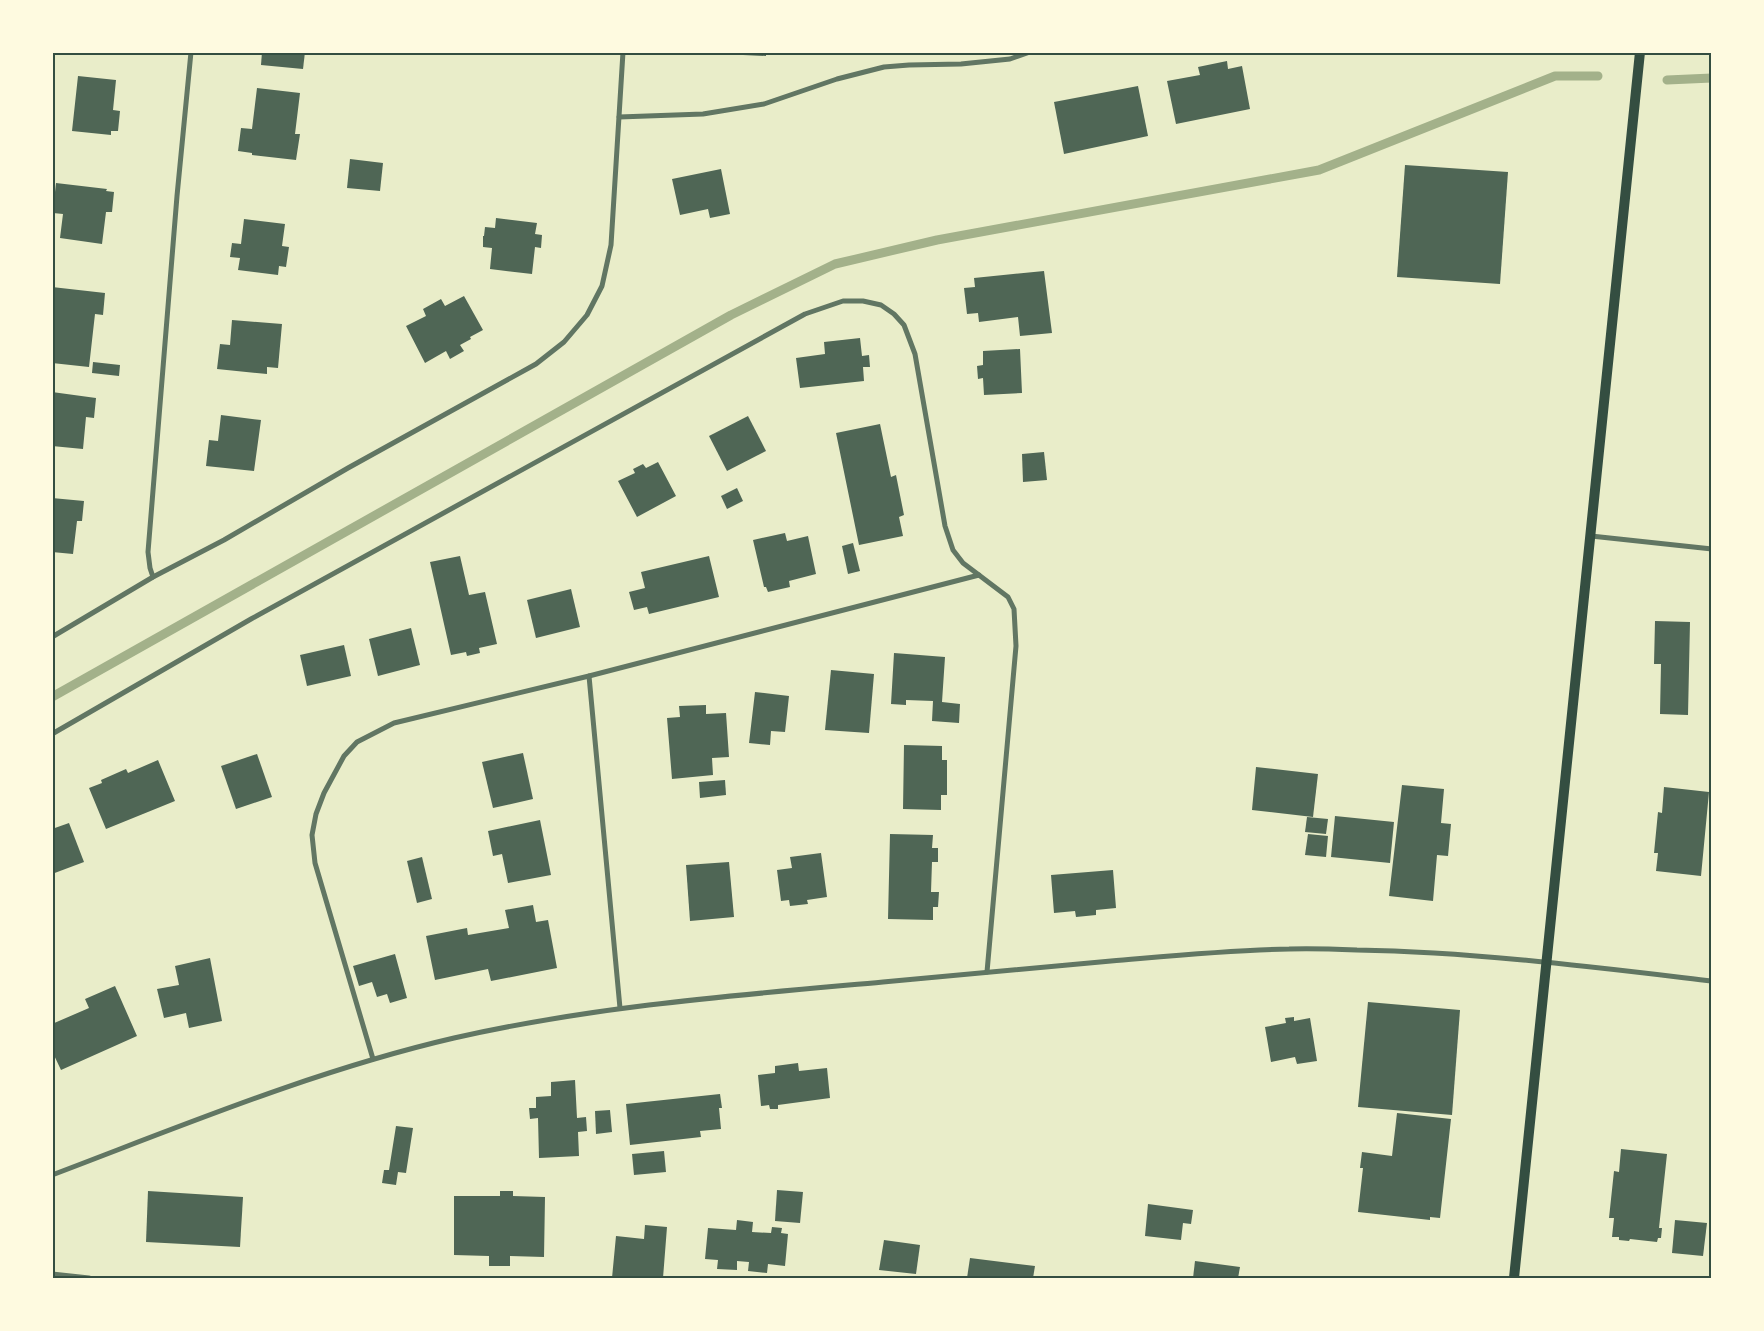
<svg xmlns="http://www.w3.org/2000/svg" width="1764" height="1331" font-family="'Varela Round',sans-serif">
  <rect width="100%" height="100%" fill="#e9edc9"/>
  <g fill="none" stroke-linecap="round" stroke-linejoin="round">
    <g stroke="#a3b18a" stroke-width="9">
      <path d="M 1667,80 L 1712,78"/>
      <path d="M 52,697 L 731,315 L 835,264 L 937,240 L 1319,170 L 1555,76 L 1598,76"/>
    </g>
  </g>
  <g fill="#4f6655">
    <path d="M 262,52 L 305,52 L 303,69 L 261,65 Z"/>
    <path d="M 532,52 L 548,52 L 548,55 L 531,54 Z"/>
    <path d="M 722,52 L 766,52 L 766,56 L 722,54 Z"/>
    <path d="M 1227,61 L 1228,69 L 1242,66 L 1250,109 L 1176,124 L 1167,81 L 1200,75 L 1198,67 Z"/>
    <path d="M 78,76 L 116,80 L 113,110 L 120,111 L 118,131 L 111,131 L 111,135 L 72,131 Z"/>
    <path d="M 1138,86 L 1148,136 L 1064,154 L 1054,102 Z"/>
    <path d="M 257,88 L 300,93 L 295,134 L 300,134 L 296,160 L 252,155 L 252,153 L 238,151 L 241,128 L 252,129 Z"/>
    <path d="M 350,159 L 383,163 L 380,191 L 347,188 Z"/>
    <path d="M 1405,165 L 1508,172 L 1500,284 L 1397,277 Z"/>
    <path d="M 721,169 L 730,214 L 710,218 L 708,209 L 680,215 L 672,179 Z"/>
    <path d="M 56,183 L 107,189 L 106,191 L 114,192 L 112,212 L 106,212 L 102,244 L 60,238 L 63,214 L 53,213 L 52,210 L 52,192 L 55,192 Z"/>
    <path d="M 496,218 L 537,223 L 535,234 L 542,235 L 541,248 L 535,247 L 532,274 L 490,269 L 492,248 L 483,247 L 483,236 L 484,236 L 485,227 L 495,228 Z"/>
    <path d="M 244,219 L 285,224 L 282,246 L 289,247 L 286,267 L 279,266 L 278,275 L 238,270 L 240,258 L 230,257 L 232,243 L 241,244 Z"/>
    <path d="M 52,270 L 55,270 L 54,283 L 52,283 Z"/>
    <path d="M 1044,271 L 1052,333 L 1020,336 L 1018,317 L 979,322 L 978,313 L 967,314 L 964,288 L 975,287 L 974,278 Z"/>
    <path d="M 52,287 L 105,293 L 103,315 L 95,314 L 89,367 L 52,363 L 55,315 L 52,315 Z"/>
    <path d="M 464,296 L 483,330 L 470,337 L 471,339 L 460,345 L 464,351 L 450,359 L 446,351 L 425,363 L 406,326 L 426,316 L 423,309 L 441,299 L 445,306 Z"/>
    <path d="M 232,320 L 282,324 L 278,368 L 267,367 L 267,374 L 217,369 L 220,344 L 230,345 Z"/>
    <path d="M 860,338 L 862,356 L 869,355 L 870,367 L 863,367 L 864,381 L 800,388 L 796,358 L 825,354 L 824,342 Z"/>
    <path d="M 1020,349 L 1022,393 L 984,395 L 983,378 L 978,379 L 977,366 L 983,365 L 983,351 Z"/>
    <path d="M 93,362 L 120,365 L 119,376 L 92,373 Z"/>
    <path d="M 52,392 L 96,398 L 94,418 L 86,417 L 83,449 L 52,446 Z"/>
    <path d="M 221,415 L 261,420 L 254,471 L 206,466 L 209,440 L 218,441 Z"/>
    <path d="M 748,416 L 766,451 L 727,471 L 709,436 Z"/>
    <path d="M 880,424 L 891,477 L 896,475 L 904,515 L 899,517 L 903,536 L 859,545 L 836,433 Z"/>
    <path d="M 1044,452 L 1047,480 L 1023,482 L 1022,454 Z"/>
    <path d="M 658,462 L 676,496 L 637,517 L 618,481 L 635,473 L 633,469 L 643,464 L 646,468 Z"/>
    <path d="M 737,488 L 743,501 L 727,509 L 721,496 Z"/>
    <path d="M 52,498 L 84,501 L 82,521 L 77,521 L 73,554 L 52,552 Z"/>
    <path d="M 785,533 L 787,541 L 808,536 L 816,574 L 789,581 L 790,587 L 768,592 L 766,587 L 764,587 L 753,540 Z"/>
    <path d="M 853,543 L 860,571 L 848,574 L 842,546 Z"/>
    <path d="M 460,556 L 469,595 L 485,592 L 497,644 L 479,648 L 480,653 L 467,656 L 466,652 L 451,655 L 430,562 Z"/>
    <path d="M 709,556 L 719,597 L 649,614 L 647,607 L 634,610 L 629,592 L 645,588 L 641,572 Z"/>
    <path d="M 571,589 L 580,627 L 536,638 L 527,600 Z"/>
    <path d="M 1655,621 L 1690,622 L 1688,715 L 1660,714 L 1661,664 L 1654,664 Z"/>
    <path d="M 411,628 L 420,665 L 378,676 L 369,639 Z"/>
    <path d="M 344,645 L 351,676 L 307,686 L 300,655 Z"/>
    <path d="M 894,653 L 945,657 L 942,702 L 960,704 L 959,723 L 932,721 L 933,701 L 906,700 L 906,705 L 891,704 Z"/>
    <path d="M 831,670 L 874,674 L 869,733 L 825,730 Z"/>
    <path d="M 755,692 L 789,696 L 785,732 L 771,731 L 770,745 L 749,743 Z"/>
    <path d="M 706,705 L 706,714 L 726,713 L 729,757 L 712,758 L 713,775 L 672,779 L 667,718 L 680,717 L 679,706 Z"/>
    <path d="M 904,745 L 942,746 L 942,760 L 947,760 L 947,795 L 941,795 L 941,810 L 903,809 Z"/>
    <path d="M 523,753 L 533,799 L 493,808 L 482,762 Z"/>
    <path d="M 257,754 L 272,797 L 236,809 L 221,766 Z"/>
    <path d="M 158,760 L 175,801 L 106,829 L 89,788 L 102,783 L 101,780 L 126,769 L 128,773 Z"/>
    <path d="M 1256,767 L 1318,774 L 1313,817 L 1252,810 Z"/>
    <path d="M 725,780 L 726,795 L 700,798 L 699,782 Z"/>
    <path d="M 1402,785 L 1444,789 L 1441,823 L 1451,824 L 1448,856 L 1437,855 L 1433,901 L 1389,896 Z"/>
    <path d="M 1664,787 L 1709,792 L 1701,876 L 1656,871 L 1658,853 L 1654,853 L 1658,812 L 1662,813 Z"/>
    <path d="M 1335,816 L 1394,822 L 1390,863 L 1331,857 Z"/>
    <path d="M 1307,817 L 1328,819 L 1326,834 L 1305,832 Z"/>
    <path d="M 540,820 L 551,875 L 508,883 L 502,854 L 493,856 L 488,831 Z"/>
    <path d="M 69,823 L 84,862 L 52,874 L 52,829 Z"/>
    <path d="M 890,834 L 933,835 L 932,848 L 938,848 L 938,862 L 932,862 L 931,892 L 939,892 L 938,907 L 933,907 L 933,920 L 888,919 Z"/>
    <path d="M 1308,834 L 1328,836 L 1326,857 L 1305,855 Z"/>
    <path d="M 821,853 L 827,897 L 807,900 L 808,904 L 790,906 L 789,900 L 781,901 L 777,870 L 792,868 L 790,857 Z"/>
    <path d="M 422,857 L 432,899 L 417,903 L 407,861 Z"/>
    <path d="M 729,862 L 734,917 L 690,921 L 686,865 Z"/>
    <path d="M 1113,870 L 1116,908 L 1096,910 L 1096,915 L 1076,917 L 1075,911 L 1054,913 L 1051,875 Z"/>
    <path d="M 533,905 L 536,922 L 548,920 L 557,968 L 491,981 L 488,969 L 435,980 L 426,936 L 467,928 L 468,935 L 509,928 L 505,910 Z"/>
    <path d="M 395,954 L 407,998 L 390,1003 L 387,994 L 377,997 L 372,982 L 359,986 L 353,966 Z"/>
    <path d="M 210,958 L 222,1021 L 189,1028 L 186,1013 L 164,1018 L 157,989 L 179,985 L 175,966 Z"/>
    <path d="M 115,986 L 137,1036 L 61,1070 L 52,1051 L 52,1024 L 89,1008 L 85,999 Z"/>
    <path d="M 1368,1002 L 1460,1010 L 1452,1115 L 1358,1107 Z"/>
    <path d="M 1294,1017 L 1294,1021 L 1310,1018 L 1317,1061 L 1297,1064 L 1295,1057 L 1271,1062 L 1265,1027 L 1286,1023 L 1285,1018 Z"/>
    <path d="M 798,1063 L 799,1071 L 827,1068 L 830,1098 L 778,1105 L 778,1109 L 770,1109 L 769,1105 L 761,1106 L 758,1075 L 775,1073 L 775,1066 Z"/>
    <path d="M 575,1080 L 577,1118 L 586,1117 L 587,1131 L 578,1132 L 579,1156 L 539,1158 L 538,1118 L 530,1119 L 529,1108 L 536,1108 L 536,1097 L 551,1096 L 551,1082 Z"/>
    <path d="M 720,1094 L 722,1108 L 719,1108 L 721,1129 L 700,1131 L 701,1137 L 630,1145 L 626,1104 Z"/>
    <path d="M 610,1110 L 612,1132 L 596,1134 L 595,1111 Z"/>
    <path d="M 1397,1113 L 1451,1119 L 1440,1218 L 1430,1217 L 1430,1220 L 1358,1212 L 1363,1168 L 1360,1168 L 1362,1152 L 1392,1156 Z"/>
    <path d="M 396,1126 L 413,1128 L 406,1173 L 398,1172 L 396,1185 L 382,1183 L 384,1170 L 389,1170 Z"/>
    <path d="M 1621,1149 L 1667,1154 L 1659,1228 L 1662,1228 L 1661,1238 L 1658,1238 L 1657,1242 L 1630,1239 L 1629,1241 L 1619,1240 L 1619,1237 L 1612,1237 L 1614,1218 L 1609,1218 L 1614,1171 L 1619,1172 Z"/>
    <path d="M 664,1151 L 666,1172 L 634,1175 L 632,1154 Z"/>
    <path d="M 777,1190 L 803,1192 L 800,1223 L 775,1221 Z"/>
    <path d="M 148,1191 L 243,1197 L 240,1247 L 146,1242 Z"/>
    <path d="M 500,1191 L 513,1191 L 513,1196 L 545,1197 L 544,1257 L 510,1256 L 510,1266 L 489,1266 L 489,1256 L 454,1255 L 454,1196 L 500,1196 Z"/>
    <path d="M 1148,1204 L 1193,1210 L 1191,1224 L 1183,1223 L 1181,1240 L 1145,1236 Z"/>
    <path d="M 737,1220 L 753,1222 L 752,1232 L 771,1233 L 772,1227 L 782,1228 L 781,1233 L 788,1234 L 785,1266 L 768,1264 L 767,1273 L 748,1271 L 749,1262 L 737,1261 L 737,1270 L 717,1269 L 718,1260 L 705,1259 L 708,1228 L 736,1230 Z"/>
    <path d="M 1675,1220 L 1707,1223 L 1703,1256 L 1672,1253 Z"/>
    <path d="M 645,1225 L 667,1227 L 663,1278 L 612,1278 L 616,1236 L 644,1239 Z"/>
    <path d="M 884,1240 L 920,1245 L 916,1274 L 879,1270 Z"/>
    <path d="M 970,1258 L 1035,1266 L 1033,1278 L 967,1278 Z"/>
    <path d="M 1195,1261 L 1240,1267 L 1238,1278 L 1193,1278 Z"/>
  </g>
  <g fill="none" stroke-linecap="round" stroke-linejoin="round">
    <g stroke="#617663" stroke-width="5">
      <path d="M 619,117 L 703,114 L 764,104 L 837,79 L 884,67 L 909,65 L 961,64 L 1010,59 L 1030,52"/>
      <path d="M 1591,536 L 1712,549"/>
      <path d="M 153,577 L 150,568 L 148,552 L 177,196 L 191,52"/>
      <path d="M 52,637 L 153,577 L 224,540 L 348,468 L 536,364 L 564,342 L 587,315 L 602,286 L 611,245 L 623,52"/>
      <path d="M 589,676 L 620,1008"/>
      <path d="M 52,734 L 251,619 L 805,314 L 843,301 L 863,301 L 881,305 L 894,314 L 904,325 L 915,354 L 945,526 L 953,550 L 963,563 L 1008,597 L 1014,609 L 1016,646 L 987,972"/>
      <path d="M 373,1059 L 315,863 L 312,835 L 316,814 L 324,793 L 344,756 L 357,742 L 394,723 L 589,676 L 979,575"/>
      <path d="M 52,1175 C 184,1125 316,1070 454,1038 C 595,1006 739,995 883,982 C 959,975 1035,968 1111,961 C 1170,956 1229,950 1289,949 C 1311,948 1334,949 1357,950 C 1475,952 1593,967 1712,981"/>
      <path d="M 52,1274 L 89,1278"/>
    </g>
    <path stroke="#344e41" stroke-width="10" d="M 1514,1278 L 1640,52"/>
  </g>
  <rect width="1764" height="1331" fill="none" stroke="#fefae0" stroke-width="108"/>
  <rect x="54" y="54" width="1656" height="1223" fill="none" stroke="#344e41" stroke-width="2"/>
</svg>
